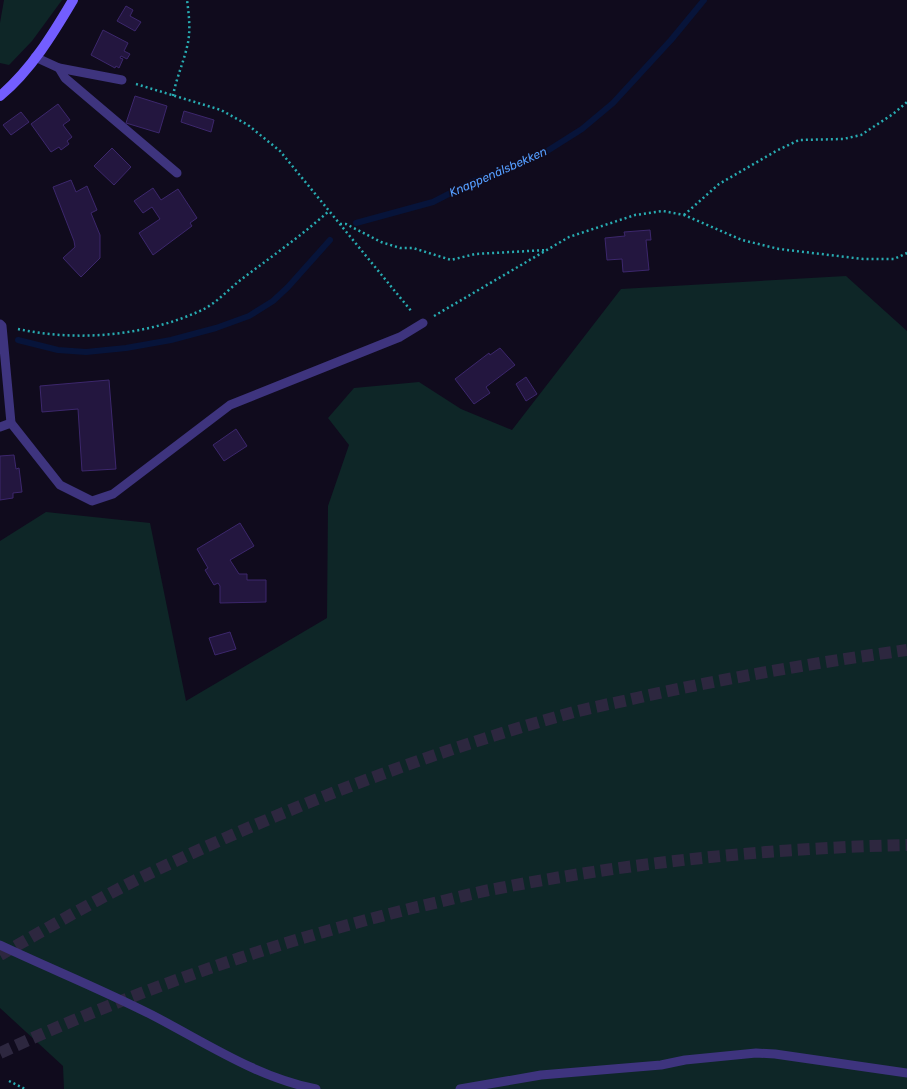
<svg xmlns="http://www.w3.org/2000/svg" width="907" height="1089" font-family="Rubik,sans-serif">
  <rect width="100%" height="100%" fill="#100b1d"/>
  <g fill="#0e2627">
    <path d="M 4,0 L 62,0 L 32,41 L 9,65 L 0,63 L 0,23 Z"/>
    <path d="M 846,276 L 907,331 L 907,1089 L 64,1089 L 63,1066 L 0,1008 L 0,541 L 46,512 L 150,523 L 186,701 L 327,618 L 328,506 L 349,445 L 328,418 L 354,388 L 419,382 L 461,409 L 512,430 L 621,289 Z"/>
  </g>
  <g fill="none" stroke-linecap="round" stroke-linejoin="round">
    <g stroke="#07143a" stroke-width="6">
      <path d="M 356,223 L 433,202 L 472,182 L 544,153 L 582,129 L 613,103 L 671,40 L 704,0"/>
      <path d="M 18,340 L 58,350 L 86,352 L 126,348 L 171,340 L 216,328 L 249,316 L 273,301 L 288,287 L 330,240"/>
    </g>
  </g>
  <g fill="#23163f" stroke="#3c276c">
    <path d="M 126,6 L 133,10 L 130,16 L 141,22 L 135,31 L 117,21 Z"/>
    <path d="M 103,30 L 128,43 L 124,51 L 130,54 L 127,59 L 121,56 L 120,58 L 123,59 L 119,68 L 116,66 L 115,68 L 91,55 Z"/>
    <path d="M 135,96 L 167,106 L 159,133 L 126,123 Z"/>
    <path d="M 58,104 L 70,120 L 63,125 L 72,137 L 67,141 L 69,144 L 61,150 L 59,147 L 51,152 L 31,124 Z"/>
    <path d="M 184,111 L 214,120 L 211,132 L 181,122 Z"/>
    <path d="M 21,112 L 29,122 L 11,135 L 3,125 Z"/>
    <path d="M 112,148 L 131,167 L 114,185 L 94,166 Z"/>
    <path d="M 71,180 L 76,192 L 87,186 L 97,210 L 91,213 L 100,235 L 100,258 L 81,277 L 63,258 L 75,247 L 74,241 L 53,187 Z"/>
    <path d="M 153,188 L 161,200 L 178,189 L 197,218 L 190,223 L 192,226 L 153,255 L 139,233 L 160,219 L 152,207 L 143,213 L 134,201 Z"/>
    <path d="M 650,230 L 651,240 L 646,240 L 649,270 L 623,272 L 622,259 L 607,260 L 605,238 L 625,236 L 624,232 Z"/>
    <path d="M 500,348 L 515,365 L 486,387 L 490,393 L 474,404 L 455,379 L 489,353 L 490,355 Z"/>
    <path d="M 526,377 L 537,394 L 526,401 L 516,384 Z"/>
    <path d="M 109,380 L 116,469 L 82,471 L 78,409 L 42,412 L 40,386 Z"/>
    <path d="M 236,429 L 247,446 L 224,461 L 213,445 Z"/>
    <path d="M 14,455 L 16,469 L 19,468 L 22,492 L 13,493 L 13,498 L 0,500 L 0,456 Z"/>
    <path d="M 240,523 L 254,546 L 230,560 L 239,574 L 247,574 L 247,580 L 266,580 L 266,602 L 220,603 L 220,586 L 218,583 L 214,585 L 205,570 L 208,568 L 197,549 Z"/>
    <path d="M 230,632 L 236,649 L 215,655 L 209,638 Z"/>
  </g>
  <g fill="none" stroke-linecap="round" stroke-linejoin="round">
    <g stroke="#2d273f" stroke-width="12" stroke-dasharray="12 6" stroke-linecap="butt">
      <path d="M 0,955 C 46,929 92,902 140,878 C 279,810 425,753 574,712 C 597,706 621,702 645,696 C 732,677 819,662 907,650"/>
      <path d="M 0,1053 C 133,991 274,942 417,907 C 445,901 472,893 500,888 C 634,862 770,848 907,845"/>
    </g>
    <g stroke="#28acb2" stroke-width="2.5" stroke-dasharray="2 3" stroke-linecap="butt">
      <path d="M 136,84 L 221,110 L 248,125 L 280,151 L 412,312"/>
      <path d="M 173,96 C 176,79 183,64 187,47 C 191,32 189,15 187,0"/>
      <path d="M 684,215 L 719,184 L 776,151 L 799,140 L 843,139 L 861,135 L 893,114 L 907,102"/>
      <path d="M 340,224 L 346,224 L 381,242 L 400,248 L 413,248 L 451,260 L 475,254 L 547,250"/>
      <path d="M 434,316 L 569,237 L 635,215 L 663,211 L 684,215 L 742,240 L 779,249 L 863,259 L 894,259 L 907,253"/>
      <path d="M 18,329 C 78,342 146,336 202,310 C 215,304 227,291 238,282 C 268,259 300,237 329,211"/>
      <path d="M 9,1081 L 25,1089"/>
    </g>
    <g stroke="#3e347e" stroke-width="9">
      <path d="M 35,57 L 59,68 L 122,80"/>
      <path d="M 59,68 L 65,78 L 177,173"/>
      <path d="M 0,324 L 2,326 L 11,423 L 60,485 L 92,501 L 113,494 L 230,405 L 400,337 L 423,323"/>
      <path d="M 0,427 L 11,423"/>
      <path d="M 0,945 C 51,969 103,990 152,1015 C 206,1043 256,1077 316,1089"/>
      <path d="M 460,1089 L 541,1075 L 661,1065 L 685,1060 L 756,1053 L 775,1054 L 907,1073"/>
    </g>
    <path stroke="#735eff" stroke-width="10" d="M 0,96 C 31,70 53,34 73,0"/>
  </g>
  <g text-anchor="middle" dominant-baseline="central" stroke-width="3.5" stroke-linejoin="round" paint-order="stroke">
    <g font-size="12" font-style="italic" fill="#559eff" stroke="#100b1d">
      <text transform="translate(498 172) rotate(-24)">Knappenålsbekken</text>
    </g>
  </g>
</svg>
